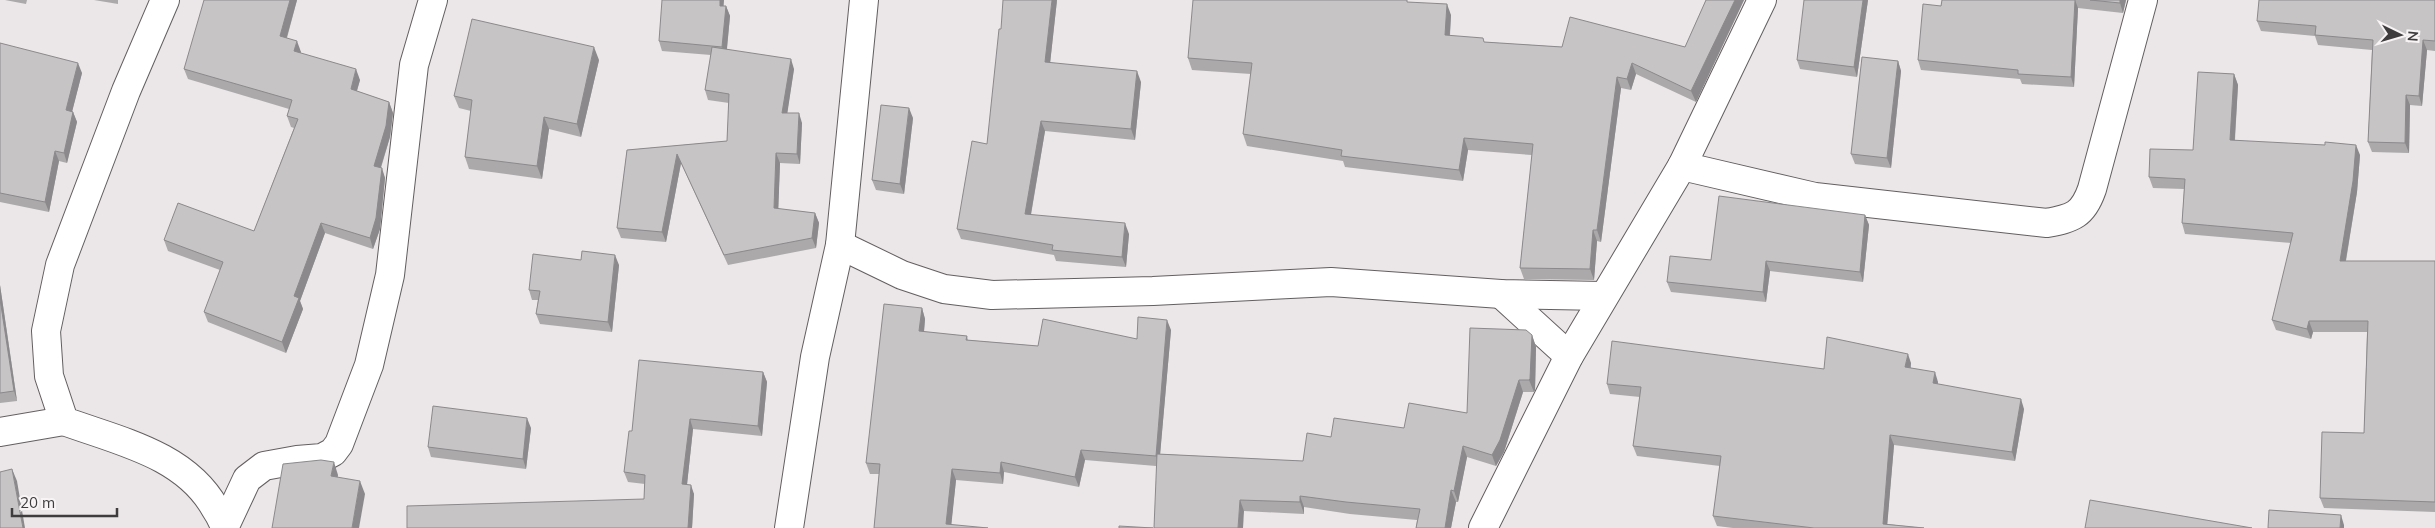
<svg xmlns="http://www.w3.org/2000/svg" width="2435" height="528" font-family="Mulish,sans-serif">
  <rect width="100%" height="100%" fill="#ebe6e8"/>
  <g fill="none" stroke-linecap="round" stroke-linejoin="round">
    <defs>
      <g id="minor">
        <path d="M 165,0 L 126,91 L 60,265 L 46,331 L 49,376 L 64,421 C 118,441 185,454 215,508 C 219,514 223,521 225,528"/>
        <path d="M 1682,166 L 1815,197 L 2047,223 C 2073,218 2083,215 2092,189 L 2143,0"/>
        <path d="M 840,245 L 902,275 L 944,289 L 992,295 L 1153,291 L 1331,282 L 1501,294 L 1603,296"/>
        <path d="M 1501,294 L 1569,356"/>
        <path d="M 0,432 L 64,421"/>
        <path d="M 225,526 L 247,479 L 264,466 L 297,460 L 322,458 L 333,452 L 339,444 L 369,365 L 390,275 L 414,65 L 433,0"/>
        <path d="M 789,528 L 815,357 L 840,245 L 864,0"/>
        <path d="M 1483,528 L 1569,356 L 1682,166 L 1762,0"/>
      </g>
    </defs>
    <use href="#minor" stroke="#635f60" stroke-width="30"/>
    <use href="#minor" stroke="#fff" stroke-width="28"/>
  </g>
  <g fill="#aba9aa">
    <path d="M 5,0 L 27,0 L 26,4 Z"/>
    <path d="M 94,0 L 118,0 L 118,4 Z"/>
    <path d="M 297,0 L 287,38 L 301,52 L 300,53 L 360,80 L 357,91 L 389,102 L 393,113 L 390,137 L 381,168 L 385,178 L 380,229 L 373,249 L 325,233 L 300,301 L 303,309 L 286,353 L 208,322 L 204,312 L 220,270 L 168,251 L 164,240 L 254,231 L 294,128 L 291,127 L 287,116 L 289,109 L 188,79 L 184,69 Z"/>
    <path d="M 1057,0 L 1050,63 L 1141,82 L 1135,140 L 1045,131 L 1031,215 L 1129,234 L 1126,267 L 1056,261 L 1054,255 L 961,239 L 957,229 L 987,144 Z"/>
    <path d="M 1706,0 L 1744,0 L 1696,102 L 1636,74 L 1631,90 L 1621,88 L 1601,242 L 1597,241 L 1594,280 L 1524,279 L 1520,268 L 1532,155 L 1468,150 L 1463,181 L 1345,167 L 1343,161 L 1247,146 L 1243,134 L 1251,74 L 1192,70 L 1188,58 L 1412,2 L 1451,15 L 1450,36 L 1484,42 L 1562,47 L 1685,47 Z"/>
    <path d="M 1868,0 L 1857,77 L 1800,69 L 1797,60 Z"/>
    <path d="M 1942,0 L 2126,0 L 2123,13 L 2078,8 L 2074,87 L 2022,84 L 2020,79 L 1921,70 L 1918,60 L 1941,6 Z"/>
    <path d="M 2435,0 L 2435,51 L 2427,50 L 2422,106 L 2410,105 L 2409,153 L 2372,152 L 2368,142 L 2372,50 L 2318,45 L 2315,36 L 2261,31 L 2257,21 Z"/>
    <path d="M 724,6 L 726,6 L 730,16 L 727,49 L 794,69 L 787,113 L 802,123 L 800,164 L 780,163 L 778,209 L 815,213 L 819,223 L 816,248 L 728,265 L 681,163 L 666,242 L 621,238 L 617,228 L 627,150 L 727,141 L 729,103 L 708,100 L 705,90 L 711,55 L 662,51 L 659,41 Z"/>
    <path d="M 0,43 L 82,73 L 72,111 L 73,112 L 77,122 L 67,163 L 59,161 L 49,212 L 0,202 Z"/>
    <path d="M 599,60 L 581,137 L 549,129 L 542,179 L 469,169 L 465,157 L 471,111 L 459,108 L 454,96 Z"/>
    <path d="M 1898,61 L 1901,71 L 1891,168 L 1855,164 L 1851,154 Z"/>
    <path d="M 2234,74 L 2238,85 L 2235,140 L 2360,155 L 2357,192 L 2346,261 L 2435,261 L 2435,512 L 2324,508 L 2320,498 L 2364,433 L 2367,332 L 2313,332 L 2311,339 L 2276,330 L 2272,320 L 2291,243 L 2185,234 L 2182,223 L 2184,189 L 2153,188 L 2149,177 L 2193,150 Z"/>
    <path d="M 913,118 L 904,194 L 876,190 L 872,180 Z"/>
    <path d="M 1865,215 L 1869,225 L 1863,282 L 1770,271 L 1766,302 L 1671,292 L 1667,282 L 1711,260 Z"/>
    <path d="M 581,260 L 619,265 L 612,332 L 540,324 L 536,314 L 538,300 L 532,300 L 529,290 Z"/>
    <path d="M 0,285 L 17,401 L 0,403 Z"/>
    <path d="M 922,308 L 925,319 L 924,332 L 967,336 L 968,340 L 1038,346 L 1137,339 L 1171,330 L 1160,454 L 1303,461 L 1331,437 L 1404,428 L 1467,413 L 1532,335 L 1536,347 L 1535,390 L 1534,392 L 1523,392 L 1504,452 L 1496,466 L 1467,457 L 1458,502 L 1456,502 L 1451,528 L 1416,528 L 1417,520 L 1350,514 L 1304,507 L 1304,514 L 1244,511 L 1156,466 L 1085,460 L 1079,487 L 1004,472 L 1003,484 L 956,480 L 951,525 L 874,528 L 879,474 L 870,474 L 866,463 Z"/>
    <path d="M 1911,363 L 1911,368 L 1938,382 L 1938,384 L 2024,409 L 2015,461 L 1894,445 L 1887,524 L 1924,528 L 1733,528 L 1717,526 L 1713,516 L 1720,466 L 1637,456 L 1633,446 L 1640,397 L 1610,394 L 1607,384 Z"/>
    <path d="M 763,372 L 767,382 L 762,436 L 693,429 L 687,484 L 694,494 L 692,528 L 407,528 L 644,499 L 645,484 L 628,482 L 624,472 L 632,431 Z"/>
    <path d="M 531,428 L 526,469 L 431,457 L 428,447 Z"/>
  </g>
  <g fill="#8b898b">
    <path d="M 290,0 L 297,0 L 284,47 L 280,36 Z"/>
    <path d="M 720,0 L 724,0 L 723,16 L 720,6 Z"/>
    <path d="M 1052,0 L 1057,0 L 1049,73 L 1045,62 Z"/>
    <path d="M 1735,0 L 1744,0 L 1696,102 L 1691,91 Z"/>
    <path d="M 1863,0 L 1868,0 L 1857,77 L 1854,67 Z"/>
    <path d="M 2075,0 L 2078,8 L 2074,87 L 2071,77 Z"/>
    <path d="M 2120,0 L 2126,0 L 2123,13 L 2120,3 Z"/>
    <path d="M 1447,4 L 1451,15 L 1449,46 L 1445,35 Z"/>
    <path d="M 726,6 L 730,16 L 726,57 L 722,47 Z"/>
    <path d="M 2423,40 L 2427,50 L 2422,106 L 2419,96 Z"/>
    <path d="M 297,41 L 301,52 L 298,62 L 294,51 Z"/>
    <path d="M 594,47 L 599,60 L 581,137 L 577,124 Z"/>
    <path d="M 791,59 L 794,69 L 786,122 L 782,113 Z"/>
    <path d="M 1898,61 L 1901,71 L 1891,168 L 1887,158 Z"/>
    <path d="M 78,63 L 82,73 L 70,120 L 66,110 Z"/>
    <path d="M 1632,63 L 1636,74 L 1631,90 L 1627,79 Z"/>
    <path d="M 356,69 L 360,80 L 354,100 L 351,89 Z"/>
    <path d="M 1137,71 L 1141,82 L 1135,140 L 1131,129 Z"/>
    <path d="M 2234,74 L 2238,85 L 2234,151 L 2230,140 Z"/>
    <path d="M 1617,77 L 1621,88 L 1601,242 L 1597,230 Z"/>
    <path d="M 2406,95 L 2410,105 L 2409,153 L 2405,143 Z"/>
    <path d="M 389,102 L 393,113 L 390,137 L 378,176 L 374,166 Z"/>
    <path d="M 909,108 L 913,118 L 904,194 L 900,184 Z"/>
    <path d="M 73,112 L 77,122 L 67,163 L 64,153 Z"/>
    <path d="M 799,113 L 802,123 L 800,164 L 797,154 Z"/>
    <path d="M 544,117 L 549,129 L 542,179 L 537,166 Z"/>
    <path d="M 1041,121 L 1045,131 L 1029,225 L 1025,214 Z"/>
    <path d="M 1464,138 L 1468,150 L 1463,181 L 1459,170 Z"/>
    <path d="M 2356,145 L 2360,155 L 2357,192 L 2344,271 L 2340,261 Z"/>
    <path d="M 55,151 L 59,161 L 49,212 L 45,202 Z"/>
    <path d="M 776,153 L 780,163 L 778,218 L 774,208 Z"/>
    <path d="M 677,154 L 681,163 L 666,242 L 662,232 Z"/>
    <path d="M 382,168 L 385,178 L 380,229 L 373,249 L 370,238 Z"/>
    <path d="M 815,213 L 819,223 L 816,248 L 812,238 Z"/>
    <path d="M 1865,215 L 1869,225 L 1863,282 L 1860,272 Z"/>
    <path d="M 321,223 L 325,233 L 300,301 L 303,309 L 286,353 L 282,342 L 294,296 Z"/>
    <path d="M 1125,223 L 1129,234 L 1126,267 L 1122,257 Z"/>
    <path d="M 1593,230 L 1597,241 L 1594,280 L 1590,269 Z"/>
    <path d="M 615,255 L 619,265 L 612,332 L 608,322 Z"/>
    <path d="M 1766,261 L 1770,271 L 1766,302 L 1763,292 Z"/>
    <path d="M 0,285 L 17,401 L 14,391 L 0,299 Z"/>
    <path d="M 922,308 L 925,319 L 923,342 L 919,331 Z"/>
    <path d="M 1167,320 L 1171,330 L 1159,467 L 1156,456 Z"/>
    <path d="M 2309,321 L 2313,332 L 2311,339 L 2307,329 Z"/>
    <path d="M 1532,335 L 1536,347 L 1535,390 L 1534,392 L 1529,380 Z"/>
    <path d="M 1908,354 L 1911,363 L 1909,377 L 1905,367 Z"/>
    <path d="M 763,372 L 767,382 L 762,436 L 758,426 Z"/>
    <path d="M 1935,372 L 1938,382 L 1936,393 L 1933,383 Z"/>
    <path d="M 1519,380 L 1523,392 L 1504,452 L 1496,466 L 1492,455 Z"/>
    <path d="M 2021,399 L 2024,409 L 2015,461 L 2012,452 Z"/>
    <path d="M 527,418 L 531,428 L 526,469 L 523,459 Z"/>
    <path d="M 690,419 L 693,429 L 686,494 L 682,484 Z"/>
    <path d="M 1890,435 L 1894,445 L 1887,528 L 1883,524 Z"/>
    <path d="M 1463,446 L 1467,457 L 1458,502 L 1454,491 Z"/>
    <path d="M 1081,450 L 1085,460 L 1079,487 L 1075,477 Z"/>
    <path d="M 334,462 L 338,475 L 336,489 L 331,476 Z"/>
    <path d="M 1001,462 L 1004,472 L 1003,484 L 1000,473 Z"/>
    <path d="M 12,469 L 17,481 L 25,528 L 23,528 Z"/>
    <path d="M 952,469 L 956,480 L 951,528 L 946,524 Z"/>
    <path d="M 360,481 L 365,494 L 359,528 L 352,528 Z"/>
    <path d="M 691,485 L 694,494 L 692,528 L 688,528 Z"/>
    <path d="M 1451,490 L 1456,502 L 1451,528 L 1445,528 Z"/>
    <path d="M 1300,496 L 1304,507 L 1304,514 L 1300,502 Z"/>
    <path d="M 1240,500 L 1244,511 L 1243,528 L 1238,528 Z"/>
    <path d="M 2341,515 L 2344,525 L 2344,528 L 2340,528 Z"/>
  </g>
  <g fill="#c7c4c6" stroke="#8b898b">
    <path d="M 204,0 L 290,0 L 280,36 L 297,41 L 294,51 L 356,69 L 351,89 L 389,102 L 386,126 L 374,166 L 382,168 L 376,218 L 370,238 L 321,223 L 294,296 L 299,298 L 282,342 L 204,312 L 223,262 L 164,240 L 178,203 L 254,231 L 298,119 L 287,116 L 292,100 L 184,69 Z"/>
    <path d="M 662,0 L 720,0 L 720,6 L 726,6 L 722,47 L 659,41 Z"/>
    <path d="M 1003,0 L 1052,0 L 1045,62 L 1137,71 L 1131,129 L 1041,121 L 1025,214 L 1125,223 L 1122,257 L 1052,250 L 1053,245 L 957,229 L 972,141 L 987,144 L 999,29 L 1001,29 Z"/>
    <path d="M 1193,0 L 1407,0 L 1407,2 L 1447,4 L 1445,35 L 1483,38 L 1484,42 L 1562,47 L 1570,17 L 1685,47 L 1706,0 L 1735,0 L 1691,91 L 1632,63 L 1627,79 L 1617,77 L 1597,230 L 1593,230 L 1590,269 L 1520,268 L 1533,144 L 1464,138 L 1459,170 L 1341,156 L 1342,150 L 1243,134 L 1252,63 L 1188,58 Z"/>
    <path d="M 1804,0 L 1863,0 L 1854,67 L 1797,60 Z"/>
    <path d="M 1942,0 L 2075,0 L 2071,77 L 2018,74 L 2018,70 L 1918,60 L 1923,4 L 1941,6 Z"/>
    <path d="M 2090,0 L 2120,0 L 2120,3 Z"/>
    <path d="M 2259,0 L 2435,0 L 2435,41 L 2423,40 L 2419,96 L 2406,95 L 2405,143 L 2368,142 L 2373,40 L 2315,35 L 2316,26 L 2257,21 Z"/>
    <path d="M 472,19 L 594,47 L 577,124 L 544,117 L 537,166 L 465,157 L 472,100 L 454,96 Z"/>
    <path d="M 0,43 L 78,63 L 66,110 L 73,112 L 64,153 L 55,151 L 45,202 L 0,193 Z"/>
    <path d="M 712,47 L 791,59 L 782,113 L 799,113 L 797,154 L 776,153 L 774,208 L 815,213 L 812,238 L 724,255 L 677,154 L 662,232 L 617,228 L 627,150 L 727,141 L 729,94 L 705,90 Z"/>
    <path d="M 1862,57 L 1898,61 L 1887,158 L 1851,154 Z"/>
    <path d="M 2198,72 L 2234,74 L 2230,140 L 2325,145 L 2325,142 L 2356,145 L 2353,181 L 2340,261 L 2435,261 L 2435,502 L 2320,498 L 2322,432 L 2364,433 L 2368,321 L 2309,321 L 2307,329 L 2272,320 L 2293,233 L 2182,223 L 2185,179 L 2149,177 L 2150,149 L 2193,150 Z"/>
    <path d="M 881,105 L 909,108 L 900,184 L 872,180 Z"/>
    <path d="M 1719,196 L 1865,215 L 1860,272 L 1766,261 L 1763,292 L 1667,282 L 1670,256 L 1711,260 Z"/>
    <path d="M 582,251 L 615,255 L 608,322 L 536,314 L 540,291 L 529,290 L 533,254 L 581,260 Z"/>
    <path d="M 0,299 L 14,391 L 0,393 Z"/>
    <path d="M 884,304 L 922,308 L 919,331 L 967,336 L 966,340 L 1038,346 L 1043,319 L 1137,339 L 1138,317 L 1167,320 L 1156,456 L 1081,450 L 1075,477 L 1001,462 L 1000,473 L 952,469 L 946,524 L 988,528 L 874,528 L 880,464 L 866,463 Z"/>
    <path d="M 1470,328 L 1526,330 L 1532,335 L 1530,379 L 1529,380 L 1519,380 L 1500,440 L 1492,455 L 1463,446 L 1454,491 L 1451,490 L 1445,528 L 1416,528 L 1420,509 L 1346,502 L 1300,496 L 1300,502 L 1240,500 L 1238,528 L 1154,528 L 1157,454 L 1303,461 L 1307,433 L 1331,437 L 1334,418 L 1404,428 L 1409,403 L 1467,413 Z"/>
    <path d="M 1827,337 L 1908,354 L 1905,367 L 1935,372 L 1933,383 L 2021,399 L 2012,452 L 1890,435 L 1883,524 L 1924,528 L 1814,528 L 1713,516 L 1721,456 L 1633,446 L 1641,387 L 1607,384 L 1612,341 L 1824,369 Z"/>
    <path d="M 639,360 L 763,372 L 758,426 L 690,419 L 682,484 L 691,485 L 688,528 L 407,528 L 407,506 L 644,499 L 645,475 L 624,472 L 629,431 L 632,431 Z"/>
    <path d="M 433,406 L 527,418 L 523,459 L 428,447 Z"/>
    <path d="M 321,460 L 334,462 L 331,476 L 360,481 L 352,528 L 272,528 L 283,464 Z"/>
    <path d="M 12,469 L 23,528 L 0,528 L 0,472 Z"/>
    <path d="M 2090,500 L 2252,528 L 2085,528 Z"/>
    <path d="M 2269,510 L 2341,515 L 2340,528 L 2268,528 Z"/>
    <path d="M 1119,526 L 1153,528 L 1119,528 Z"/>
  </g>
  <g transform="translate(2400 35) rotate(95)" stroke="#f8f4f5" stroke-width="4" paint-order="stroke">
  <path d="M0-4L9 19L0 12L-9 19Z" fill="#3e3c3d"/>
  <text y="-8" font-size="14" font-weight="bold" text-anchor="middle" fill="#3e3c3d">N</text>
  </g>
  <path d="M12 508v8h105v-8" fill="none" stroke="#3e3c3d" stroke-width="2.5"/>
  <text x="20" y="508" font-size="15" fill="#3e3c3d" stroke="#f8f4f5" stroke-width="4" paint-order="stroke">20 m</text>
</svg>
